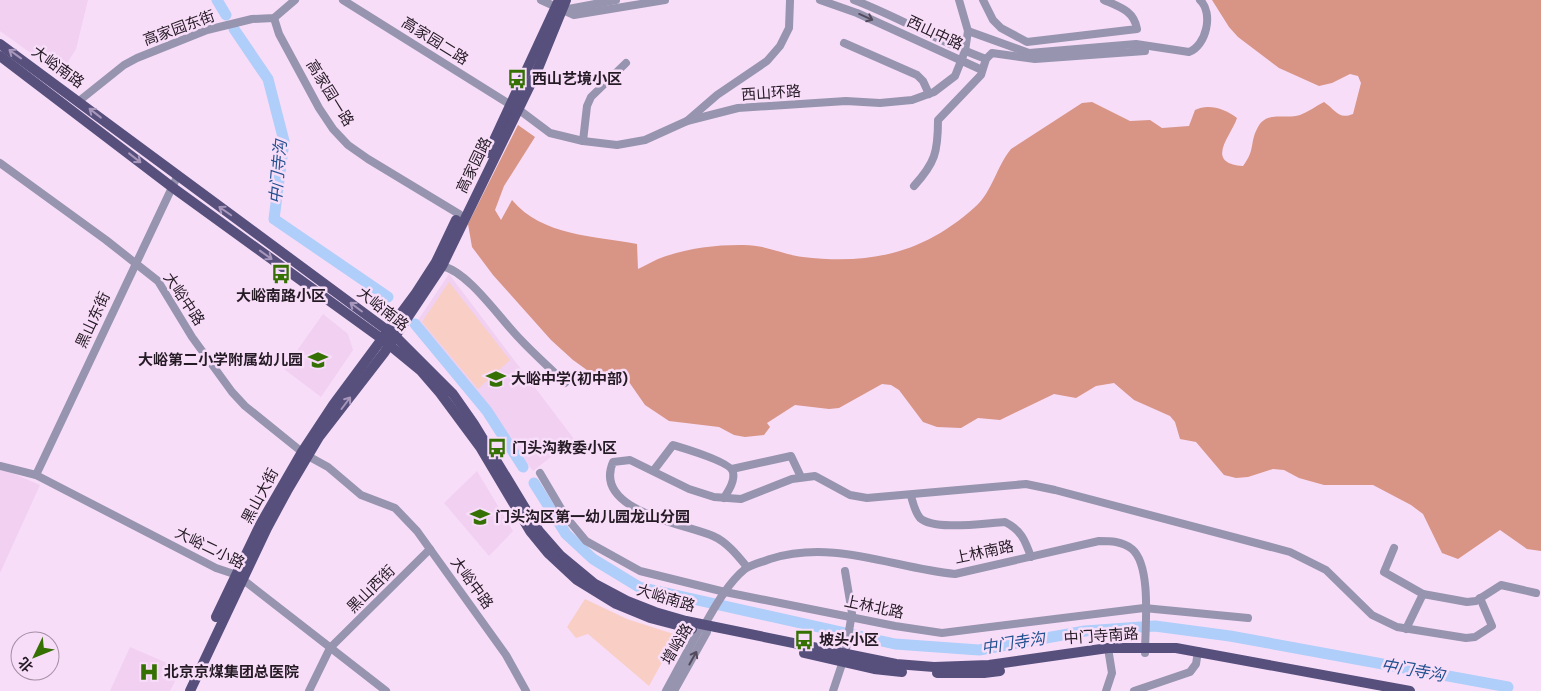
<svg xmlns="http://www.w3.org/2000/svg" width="1541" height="691" font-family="'DM Sans','Noto Sans SC',sans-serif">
  <rect width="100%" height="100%" fill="#f8ddf9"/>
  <g fill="#f1d0f2">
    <path d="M 0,0 L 88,0 L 76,49 L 66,65 L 63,76 L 0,31 Z"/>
    <path d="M 449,274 L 574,439 L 533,471 L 418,320 Z"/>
    <path d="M 323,314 L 348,334 L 353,350 L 321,397 L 284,369 Z"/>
    <path d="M 0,470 L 7,471 L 40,485 L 0,573 Z"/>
    <path d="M 477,471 L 513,531 L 489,556 L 444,503 Z"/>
    <path d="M 130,647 L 181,669 L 170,691 L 110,691 Z"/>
  </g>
  <g fill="#f9cfc5">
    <path d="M 449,282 L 510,360 L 478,389 L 422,322 Z"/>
    <path d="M 585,599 L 627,619 L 677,635 L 649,686 L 588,634 L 576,638 L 567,627 Z"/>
  </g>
  <path fill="#d89485" d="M 1212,0 L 1541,0 L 1541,551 L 1527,549 L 1500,530 L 1458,559 L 1442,553 L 1423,514 L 1411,505 L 1373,485 L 1324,485 L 1299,478 L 1284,470 L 1273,469 L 1248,477 L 1236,478 L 1224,475 L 1196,442 L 1180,439 L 1175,422 L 1170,416 L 1134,400 L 1114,383 L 1096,386 L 1076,398 L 1054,394 L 1000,420 L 978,418 L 961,428 L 937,427 L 923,422 L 899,390 L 891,385 L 882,384 L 839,408 L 829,409 L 795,405 L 767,423 L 770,427 L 764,435 L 745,437 L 734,435 L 719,427 L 669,421 L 645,405 L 629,382 L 622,378 L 605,383 L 573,360 L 551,340 L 493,275 L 472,247 L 468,224 L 518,125 L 535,137 L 504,186 L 495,210 L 501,220 L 512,200 C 542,236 595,236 637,244 L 638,269 C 645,266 651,262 658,259 C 684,249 712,245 740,245 C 765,244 780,254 803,257 C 871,265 924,253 975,207 C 993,191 996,167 1011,149 L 1082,103 L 1092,102 L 1130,121 L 1150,120 L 1162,128 L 1189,126 L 1195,110 C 1208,103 1226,109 1237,118 C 1232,135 1203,163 1243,166 C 1256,149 1249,143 1258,127 C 1267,110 1285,120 1300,115 C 1308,112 1316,106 1324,102 C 1336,110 1338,120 1353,114 L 1361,83 L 1358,76 L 1350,74 L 1332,83 L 1319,86 L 1279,68 L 1238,37 L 1229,27 Z"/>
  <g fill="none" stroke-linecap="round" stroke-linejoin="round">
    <g stroke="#afcef9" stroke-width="11">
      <path d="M 217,0 L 226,15"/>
      <path d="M 234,29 L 268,79 L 284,141 L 274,219 L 388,297"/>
      <path d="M 415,324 L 487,411 L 523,467"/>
      <path d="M 534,483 L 566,534 L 593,559 L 639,587 L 895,644 L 979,650 L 1085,631 L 1155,626 L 1230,636 L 1508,687"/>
    </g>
    <g stroke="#9794af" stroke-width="8">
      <path d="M 343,0 L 511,105"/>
      <path d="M 541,0 L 574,15 L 665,0"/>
      <path d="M 820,0 L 857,13 L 982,70"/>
      <path d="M 854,0 C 899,17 941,43 986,59"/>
      <path d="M 983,0 L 993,20 L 1001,28 L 1027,42 L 1137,29 C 1134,11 1120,7 1104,0"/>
      <path d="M 563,10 L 616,0"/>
      <path d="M 274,18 L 279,34 L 319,108 L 333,129 L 348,145 L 368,159 L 459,214"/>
      <path d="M 968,31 L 1029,53 L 1136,44 L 1189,52 C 1206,46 1214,13 1200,0"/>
      <path d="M 844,43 L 917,75 L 923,81 L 929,94"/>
      <path d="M 79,101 L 124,65 L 137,58 L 207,30 L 252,19 L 274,18 L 295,0"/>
      <path d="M 518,109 L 550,133 L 583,141 L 617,145 L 645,140 L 687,121 L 738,108 L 846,101 L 880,103 L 912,100 L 934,92 L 955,76 L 965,51 L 968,31 L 959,0"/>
      <path d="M 687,121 L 717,95 L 767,61 L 780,46 L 789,28 L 790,1"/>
      <path d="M 583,141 L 587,106 L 591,97 L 626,63"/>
      <path d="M 0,163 L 106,240 L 158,281 L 192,337 L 232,392 L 245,406 L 302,452"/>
      <path d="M 914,186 C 935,163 938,152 938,120 L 981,75 L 986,59 L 992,53 L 1035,59 L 1145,51"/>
      <path d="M 442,266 C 469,272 500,319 520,339 C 534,354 550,368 565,383"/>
      <path d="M 308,456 L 328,467 L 361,495 L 395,508 L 417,531 L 506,655 L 526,691"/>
      <path d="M 0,466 L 36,475 L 216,568 L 237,575 L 386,691"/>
      <path d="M 732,469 L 791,456 L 801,477"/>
      <path d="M 654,470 L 673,445 C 683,448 731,462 733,472 C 735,481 729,490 724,498"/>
      <path d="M 540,473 L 566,517 L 586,541 L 640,571 L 725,592 L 895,626 L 942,633 L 1144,608 L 1248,618"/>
      <path d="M 36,475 L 177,177"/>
      <path d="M 911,496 C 913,503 915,512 920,518 C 934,531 985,523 1005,522 C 1021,530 1025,540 1031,557"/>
      <path d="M 1394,548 L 1384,572 L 1423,594"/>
      <path d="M 747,567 C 738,556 727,542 713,536 C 686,524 592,511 613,462 L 630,460 L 689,489 L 714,497 L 741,499 L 792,479 L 815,476 L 850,495 L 867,498 L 1026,484 L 1055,490 L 1290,552 L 1326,570 L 1372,615 L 1397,627 L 1466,638 L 1475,637 L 1492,626 L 1480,598"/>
      <path d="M 1406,629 L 1423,594 L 1467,602 L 1476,601 L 1501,585 L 1536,593"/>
      <path d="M 309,691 L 330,648 L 430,549"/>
      <path d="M 666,691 L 699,630 L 705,624 C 716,605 728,583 745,569 C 752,564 763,562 770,559 C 834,539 893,568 955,574 L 1099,541 C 1110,541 1122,541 1132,549 C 1152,566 1145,628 1145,653"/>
      <path d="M 674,691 L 707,632 L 705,624"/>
      <path d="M 833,691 L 845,655 L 852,613 L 845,571"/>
      <path d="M 1106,691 L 1112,673 L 1108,648"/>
      <path d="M 1134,691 L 1190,672 L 1196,664 L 1198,651"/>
    </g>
    <g stroke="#57507d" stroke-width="10">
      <path d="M 0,44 L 395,336 L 453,394 L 474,424 L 539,531 L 560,555 L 595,584 L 627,601 L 655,612 L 686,621 L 896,664 L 934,667 L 989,665 L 1108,648 L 1176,648 L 1410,691"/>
      <path d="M 0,56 L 172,187 L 382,339 L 421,371 L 440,393 L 480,447 L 530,531 L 548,553 L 577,580 L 616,604 L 650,618 L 692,629"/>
      <path d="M 488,153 L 559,0"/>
      <path d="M 216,617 L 261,523 L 302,452 L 333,405 L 416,293 L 436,262 L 456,220"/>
      <path d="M 804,653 L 874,669 L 902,672"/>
      <path d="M 937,673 L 984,673 L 1000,671"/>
      <path d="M 190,691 L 267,528 L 287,491 L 319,437 L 384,353 L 442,266 L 537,71 L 566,0"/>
    </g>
  </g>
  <defs><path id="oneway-shaft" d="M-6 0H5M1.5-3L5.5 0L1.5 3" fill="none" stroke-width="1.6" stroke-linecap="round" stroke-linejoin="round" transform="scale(1.25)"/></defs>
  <g stroke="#534b5c">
    <use href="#oneway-shaft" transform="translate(866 17) rotate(24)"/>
    <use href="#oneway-shaft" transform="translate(693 658) rotate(-61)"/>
  </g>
  <g stroke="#a896bb">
    <use href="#oneway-shaft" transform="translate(15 54) rotate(-144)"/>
    <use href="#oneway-shaft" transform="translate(95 113) rotate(-142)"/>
    <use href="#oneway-shaft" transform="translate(135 158) rotate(38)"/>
    <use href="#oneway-shaft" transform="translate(225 211) rotate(-145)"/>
    <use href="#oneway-shaft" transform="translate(266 255) rotate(36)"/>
    <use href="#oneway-shaft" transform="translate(356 307) rotate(-143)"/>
    <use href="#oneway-shaft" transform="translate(346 403) rotate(-53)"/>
  </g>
  <defs>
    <symbol id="bus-bare" viewBox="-9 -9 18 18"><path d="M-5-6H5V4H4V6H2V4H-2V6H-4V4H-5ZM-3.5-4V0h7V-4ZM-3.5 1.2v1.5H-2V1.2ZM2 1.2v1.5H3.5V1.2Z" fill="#347002" stroke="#f8ddf9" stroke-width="2.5" paint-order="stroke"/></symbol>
    <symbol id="school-bare" viewBox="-9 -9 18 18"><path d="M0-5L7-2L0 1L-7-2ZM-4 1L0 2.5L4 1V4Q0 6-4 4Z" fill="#347002" stroke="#f8ddf9" stroke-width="2.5" paint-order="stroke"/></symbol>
    <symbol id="hospital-bare" viewBox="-9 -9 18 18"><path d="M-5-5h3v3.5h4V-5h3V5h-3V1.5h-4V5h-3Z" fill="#347002" stroke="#f8ddf9" stroke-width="2.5" paint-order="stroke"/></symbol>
  </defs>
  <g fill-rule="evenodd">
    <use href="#bus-bare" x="503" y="65" width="28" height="28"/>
    <use href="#bus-bare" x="267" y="260" width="28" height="28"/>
    <use href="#school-bare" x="304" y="346" width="28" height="28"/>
    <use href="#school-bare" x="482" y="365" width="28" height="28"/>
    <use href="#bus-bare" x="483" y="434" width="28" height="28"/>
    <use href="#school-bare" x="466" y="503" width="28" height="28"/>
    <use href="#bus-bare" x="790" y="626" width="28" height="28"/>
    <use href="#hospital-bare" x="135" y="658" width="28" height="28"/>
  </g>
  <g text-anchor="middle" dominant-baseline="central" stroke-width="5" stroke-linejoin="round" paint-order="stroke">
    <g font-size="15" fill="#251b25" stroke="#f8ddf9">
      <text transform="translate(179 28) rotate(-20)">高家园东街</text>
      <text transform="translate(935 33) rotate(25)">西山中路</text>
      <text transform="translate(435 41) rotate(32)">高家园二路</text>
      <text transform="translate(58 67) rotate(36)">大峪南路</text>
      <text transform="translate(330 93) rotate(58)">高家园一路</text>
      <text transform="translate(771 93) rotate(-4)">西山环路</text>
      <text transform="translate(474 165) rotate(-64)">高家园路</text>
      <text transform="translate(184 299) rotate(56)">大峪中路</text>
      <text transform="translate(383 309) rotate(38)">大峪南路</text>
      <text transform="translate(93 320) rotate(-65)">黑山东街</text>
      <text transform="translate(260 496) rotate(-62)">黑山大街</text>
      <text transform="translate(210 548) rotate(26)">大峪二小路</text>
      <text transform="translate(984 552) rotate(-12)">上林南路</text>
      <text transform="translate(472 583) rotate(54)">大峪中路</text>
      <text transform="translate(371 589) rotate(-45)">黑山西街</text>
      <text transform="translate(666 598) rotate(17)">大峪南路</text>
      <text transform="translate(874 607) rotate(12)">上林北路</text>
      <text transform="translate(1101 636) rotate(-4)">中门寺南路</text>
      <text transform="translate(677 644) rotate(-59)">增峪路</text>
    </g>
    <g font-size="15" font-weight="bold" fill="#251b25" stroke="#f8ddf9" text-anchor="start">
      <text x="532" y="79">西山艺境小区</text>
      <text x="281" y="296" text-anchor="middle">大峪南路小区</text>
      <text x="303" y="360" text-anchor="end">大峪第二小学附属幼儿园</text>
      <text x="511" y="379">大峪中学(初中部)</text>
      <text x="512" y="448">门头沟教委小区</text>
      <text x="495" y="517">门头沟区第一幼儿园龙山分园</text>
      <text x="819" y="640">坡头小区</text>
      <text x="164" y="672">北京京煤集团总医院</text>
    </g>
    <g font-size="16" font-style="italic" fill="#225190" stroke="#f8ddf9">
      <text transform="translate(278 172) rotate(-85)">中门寺沟</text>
      <text transform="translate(1013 643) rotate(-9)">中门寺沟</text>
      <text transform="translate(1413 670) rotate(10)">中门寺沟</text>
    </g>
  </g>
  <g transform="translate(35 656) rotate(227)"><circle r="24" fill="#f8ddf9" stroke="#a48fa4"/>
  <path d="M0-4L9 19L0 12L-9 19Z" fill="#347002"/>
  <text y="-8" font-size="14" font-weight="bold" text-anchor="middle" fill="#251b25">北</text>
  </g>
</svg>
